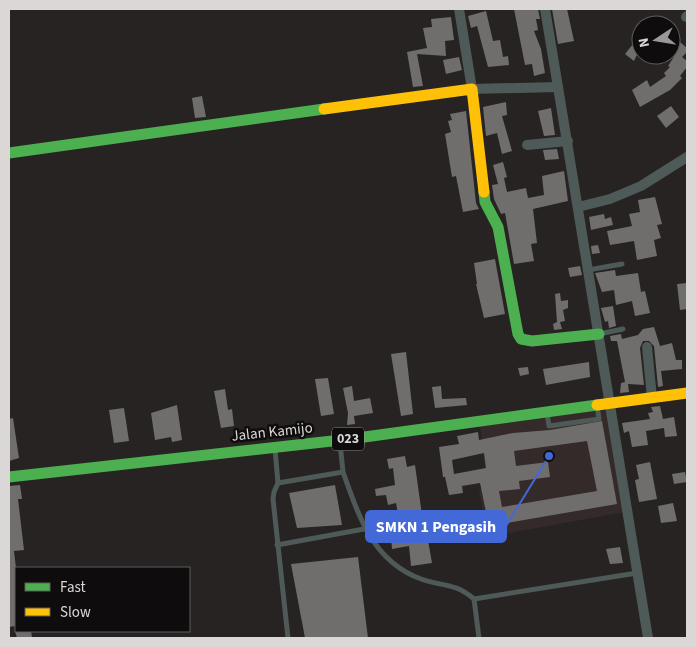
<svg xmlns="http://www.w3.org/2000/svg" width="696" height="647" font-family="'Source Sans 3',sans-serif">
  <rect width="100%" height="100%" fill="#262322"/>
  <path fill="#342a29" d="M 607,408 L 625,512 L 488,537 L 479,490 L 487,488 L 480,423 Z"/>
  <g fill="#706e6d" fill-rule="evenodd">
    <path d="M 514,9 L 538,9 L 540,19 L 536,19 L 538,30 L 534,31 L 541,49 L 545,73 L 534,76 L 532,64 L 525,65 Z"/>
    <path d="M 552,9 L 567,9 L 574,41 L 558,44 Z"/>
    <path d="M 486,11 L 493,41 L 500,40 L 503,57 L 508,56 L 509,65 L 488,67 L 477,26 L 471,28 L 468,16 Z"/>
    <path d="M 451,17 L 454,40 L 445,41 L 446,56 L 417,54 L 423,86 L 413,87 L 407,52 L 427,48 L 423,28 L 432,27 L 431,19 Z"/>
    <path d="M 680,42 L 687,48 L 687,52 L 682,57 L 687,61 L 687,67 L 680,76 L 682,78 L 670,90 L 640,107 L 632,90 L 647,80 L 650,87 L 666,76 L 664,73 L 670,67 L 668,66 L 677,52 L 673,49 Z"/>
    <path d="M 633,44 L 639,50 L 634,61 L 625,54 Z"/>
    <path d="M 459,57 L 462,70 L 446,74 L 443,60 Z"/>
    <path d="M 202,96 L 206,117 L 195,118 L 192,98 Z"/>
    <path d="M 506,102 L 507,115 L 502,116 L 512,151 L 502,154 L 497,133 L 486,136 L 483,107 Z"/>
    <path d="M 671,106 L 679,117 L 666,128 L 657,116 Z"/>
    <path d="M 551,108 L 555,135 L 544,136 L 538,111 Z"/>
    <path d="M 466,111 L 476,203 L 479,209 L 463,212 L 456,176 L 452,177 L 445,134 L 451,132 L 448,121 L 452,120 L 450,114 Z"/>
    <path d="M 557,149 L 559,159 L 545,160 L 543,150 Z"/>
    <path d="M 503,162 L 507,177 L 504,178 L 507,192 L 526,188 L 528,198 L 544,195 L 542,176 L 564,171 L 568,201 L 533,209 L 537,243 L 531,244 L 534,261 L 514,264 L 505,213 L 501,214 L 494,199 L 492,185 L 498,184 L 493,165 Z"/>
    <path d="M 655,197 L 662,224 L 657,225 L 661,238 L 654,240 L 657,256 L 637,260 L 634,241 L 610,245 L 607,231 L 632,226 L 629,214 L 640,212 L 638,200 Z"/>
    <path d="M 604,214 L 605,219 L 611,217 L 613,225 L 591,230 L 589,217 Z"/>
    <path d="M 598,245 L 600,253 L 592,254 L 591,246 Z"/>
    <path d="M 495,259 L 505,314 L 484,318 L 476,284 L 477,284 L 474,263 Z"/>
    <path d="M 580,266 L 582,275 L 570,277 L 568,268 Z"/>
    <path d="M 615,270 L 616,276 L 638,273 L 641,292 L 645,291 L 650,313 L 635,316 L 632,301 L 616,305 L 614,290 L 602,292 L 595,273 Z"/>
    <path d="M 687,283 L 687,309 L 680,310 L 677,284 Z"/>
    <path d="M 560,293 L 561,301 L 568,300 L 568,308 L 563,310 L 565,321 L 560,322 L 562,329 L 554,330 L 553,324 L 557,322 L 555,294 Z"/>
    <path d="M 613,306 L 616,326 L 609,328 L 608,321 L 605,322 L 601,308 Z"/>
    <path d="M 654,327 L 660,346 L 672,343 L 676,360 L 682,360 L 682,369 L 661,371 L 663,386 L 658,387 L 654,346 L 649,341 L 643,341 L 640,348 L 644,385 L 628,384 L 629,392 L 620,393 L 621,383 L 625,382 L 623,372 L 617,341 L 611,341 L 610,336 L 621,334 L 622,339 L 638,335 L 643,329 Z"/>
    <path d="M 406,352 L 413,414 L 401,416 L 391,354 Z"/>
    <path d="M 589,362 L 590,377 L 546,385 L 543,369 Z"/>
    <path d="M 528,367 L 529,374 L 520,376 L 518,368 Z"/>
    <path d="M 328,378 L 334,414 L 321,416 L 315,379 Z"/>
    <path d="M 352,386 L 354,401 L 370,398 L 373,413 L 354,416 L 355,424 L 347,425 L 348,413 L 343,388 Z"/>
    <path d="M 441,386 L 442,399 L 466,398 L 467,405 L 435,408 L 432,387 Z"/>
    <path d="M 225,389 L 228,410 L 232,409 L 234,426 L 221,428 L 214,391 Z"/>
    <path d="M 177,405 L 182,440 L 172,442 L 171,437 L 155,440 L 151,413 Z"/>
    <path d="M 660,406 L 663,419 L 674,417 L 677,436 L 665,437 L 664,428 L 646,431 L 648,445 L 632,447 L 629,431 L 624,433 L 622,423 L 650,419 L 648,413 L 653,412 L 651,407 Z"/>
    <path d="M 124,408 L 129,441 L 114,443 L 109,410 Z"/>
    <path d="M 13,418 L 19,458 L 9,461 L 9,419 Z"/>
    <path d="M 602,421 L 617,504 L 489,526 L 480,483 L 462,486 L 463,493 L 449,495 L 445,477 L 443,477 L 439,447 L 459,444 L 457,436 L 478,432 L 479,440 L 513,433 L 550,430 ZM 587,441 L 597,491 L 502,507 L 499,491 L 520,489 L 519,481 L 550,477 L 548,462 L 516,466 L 514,451 ZM 484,453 L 486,468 L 454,474 L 452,460 Z"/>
    <path d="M 405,456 L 407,467 L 415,465 L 422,515 L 399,519 L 396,503 L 388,505 L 386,495 L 376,496 L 375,489 L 395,485 L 393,468 L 389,469 L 387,459 Z"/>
    <path d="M 650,462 L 657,499 L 639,502 L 635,480 L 639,479 L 636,465 Z"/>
    <path d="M 685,472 L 687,482 L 674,484 L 672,474 Z"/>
    <path d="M 20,485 L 22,499 L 18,499 L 24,550 L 14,551 L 16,568 L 16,626 L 9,627 L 9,486 Z"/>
    <path d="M 335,485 L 342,525 L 297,528 L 289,493 Z"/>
    <path d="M 673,503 L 677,521 L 661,523 L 658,506 Z"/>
    <path d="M 426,529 L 432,563 L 411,566 L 409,546 L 392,549 L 391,535 Z"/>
    <path d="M 620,547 L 623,563 L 610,564 L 606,549 Z"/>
    <path d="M 358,557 L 368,638 L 305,638 L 291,564 Z"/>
    <path d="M 15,631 L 31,631 L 32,637 L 17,638 Z"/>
  </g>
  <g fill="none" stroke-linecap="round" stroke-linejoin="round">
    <g stroke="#4d5a57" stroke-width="5">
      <path d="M 588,270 L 622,264"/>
      <path d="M 599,334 L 623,329"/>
      <path d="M 547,413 L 549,426 L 599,419 L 597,406"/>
      <path d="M 340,443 L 343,472"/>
      <path d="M 275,449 L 278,483 L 274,492 L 273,499 L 288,638"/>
      <path d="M 278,483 L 343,472 C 359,516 372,561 421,579 C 443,587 454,582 474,599 L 479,638"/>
      <path d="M 277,545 L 364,529"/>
      <path d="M 474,599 L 637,573"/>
    </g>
    <g stroke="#4d5a57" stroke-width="10">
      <path d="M 459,9 L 472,89 L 558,87 L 648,638"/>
      <path d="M 545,9 L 558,87"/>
      <path d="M 686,17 L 687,16"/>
      <path d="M 527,145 L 568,141"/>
      <path d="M 578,207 L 610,199 L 641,186 L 687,157"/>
      <path d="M 647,347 L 652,398"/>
    </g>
    <g stroke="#4caf50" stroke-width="11">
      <path d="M 9,153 L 324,109"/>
      <path d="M 484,192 L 485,202 L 498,227 L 518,334 L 521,339 L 532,341 L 599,334"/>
      <path d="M 9,477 L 350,439 L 597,405"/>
    </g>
    <g stroke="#ffc107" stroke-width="11">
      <path d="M 324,109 L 472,89 L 484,192"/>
      <path d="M 597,405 L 687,393"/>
    </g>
  </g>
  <g text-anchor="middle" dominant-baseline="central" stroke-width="5" stroke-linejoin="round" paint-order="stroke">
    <rect fill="#0e0c0c" stroke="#9e9a99" stroke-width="1" x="332" y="427.5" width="32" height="23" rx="4"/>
    <g font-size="14" font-weight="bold" fill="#dbd7d6">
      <text x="348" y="439">023</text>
    </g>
    <g font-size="15" fill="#dbd7d6" stroke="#0e0c0c">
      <text transform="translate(272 432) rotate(-6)">Jalan Kamijo</text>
    </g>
  </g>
  <path fill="none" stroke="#4369d8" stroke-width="2" d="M549 456L506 526"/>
  <circle fill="#4369d8" stroke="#0e0c0c" stroke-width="2" cx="549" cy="456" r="5"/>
  <rect fill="#4369d8" stroke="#4369d8" stroke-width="2" x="366" y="511" width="140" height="31" rx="5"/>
  <g font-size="16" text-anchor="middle" font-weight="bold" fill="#fff">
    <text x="436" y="532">SMKN 1 Pengasih</text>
  </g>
  <rect width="696" height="647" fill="none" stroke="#dbd7d6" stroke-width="20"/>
  <rect x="15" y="567" width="175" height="65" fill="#0e0c0c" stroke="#605d5d"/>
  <rect x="25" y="583" width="25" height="8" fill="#4caf50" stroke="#605d5d"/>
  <text x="60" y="592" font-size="15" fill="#dbd7d6">Fast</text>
  <rect x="25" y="608" width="25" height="8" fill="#ffc107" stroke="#605d5d"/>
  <text x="60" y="617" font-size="15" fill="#dbd7d6">Slow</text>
  <g transform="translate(656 40) rotate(258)"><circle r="24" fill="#0e0c0c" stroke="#605d5d"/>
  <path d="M0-4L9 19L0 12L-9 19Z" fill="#9c9897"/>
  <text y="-8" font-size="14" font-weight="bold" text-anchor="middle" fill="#dbd7d6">N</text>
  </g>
</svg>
